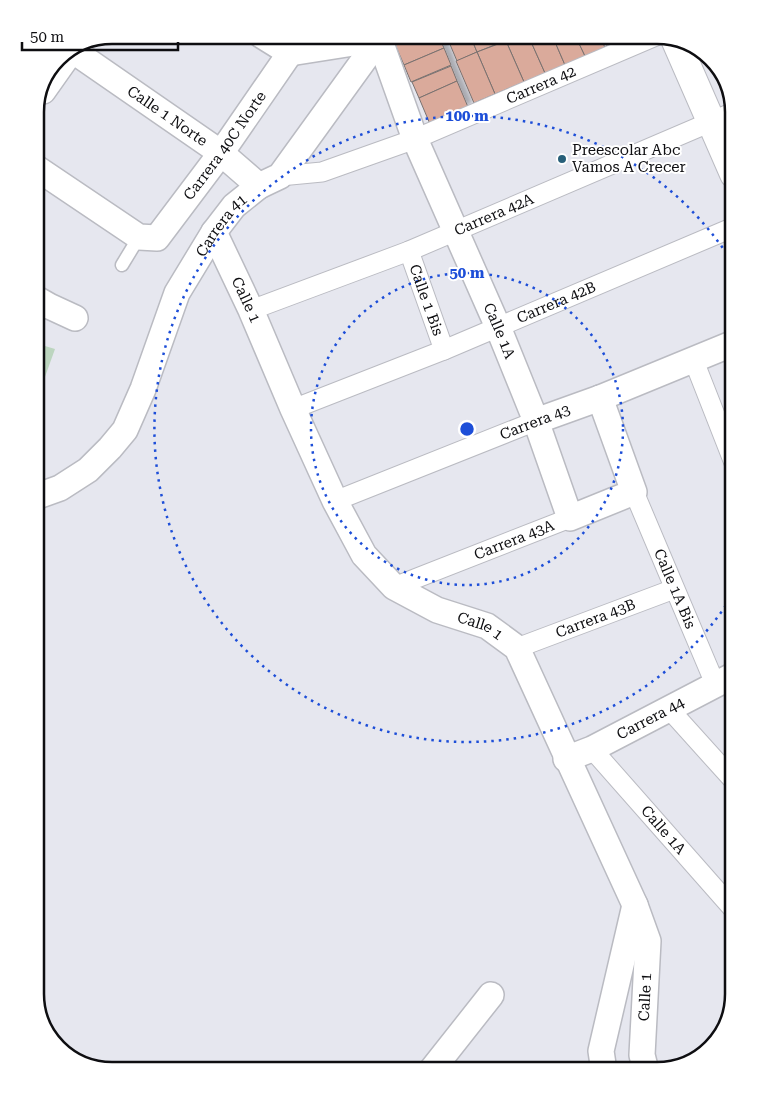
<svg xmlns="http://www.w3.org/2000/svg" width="769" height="1106" font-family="'Roboto Serif',serif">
  <defs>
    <filter id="shadow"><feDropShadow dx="4.5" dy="-4.5" stdDeviation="2.5" flood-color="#0004"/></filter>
  </defs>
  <rect width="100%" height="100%" fill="#e6e7ef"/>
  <path fill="#bcd5bf" d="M 35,343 L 55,349 L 41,388 L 35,386 Z"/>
  <g fill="#daaa9b" stroke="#79716f" filter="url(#shadow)">
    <path d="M 411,35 L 438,35 L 444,48 L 404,65 L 394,42 Z"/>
    <path d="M 446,35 L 470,35 L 477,52 L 457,61 Z"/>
    <path d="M 470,35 L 505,35 L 507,40 L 477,52 Z"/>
    <path d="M 519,35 L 528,35 L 545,73 L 524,82 L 506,41 Z"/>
    <path d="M 528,35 L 552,35 L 565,65 L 545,73 Z"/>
    <path d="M 552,35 L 575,35 L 585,56 L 565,65 Z"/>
    <path d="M 575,35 L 600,35 L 605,48 L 585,56 Z"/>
    <path d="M 602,35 L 630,35 L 607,46 Z"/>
    <path d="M 506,41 L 524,82 L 495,94 L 477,52 Z"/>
    <path d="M 444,48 L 451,65 L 411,82 L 404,65 Z"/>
    <path d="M 477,52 L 495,94 L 474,103 L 456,61 Z"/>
    <path d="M 451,66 L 457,81 L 419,98 L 412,82 Z"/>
    <path d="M 457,81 L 468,107 L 430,124 L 419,98 Z"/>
  </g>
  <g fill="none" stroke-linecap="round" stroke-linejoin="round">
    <defs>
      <path id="service" d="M 122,265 L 139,237"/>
      <g id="pedestrian">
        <path id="s1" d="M 280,176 L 322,172 L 415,139 L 658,35"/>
        <path id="s2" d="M 409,251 L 444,350"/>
        <path id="s3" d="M 251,310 L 409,251 L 734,112"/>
        <path d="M 694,361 L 734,463"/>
        <path id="s4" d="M 293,409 L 444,350 L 734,227"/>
        <path id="s5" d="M 634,492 L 716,686"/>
        <path d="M 335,501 L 536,421"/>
        <path id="s6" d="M 394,587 L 570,518"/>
        <path id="s7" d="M 517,648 L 674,589"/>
        <path d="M 670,710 L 734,781"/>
        <path id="s8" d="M 592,749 L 734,910"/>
      </g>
      <g id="minor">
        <path d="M 261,35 L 290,53"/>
        <path id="s9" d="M 378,35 L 415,139 L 498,327 L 536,421 L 570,518 L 634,492 L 600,398"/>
        <path id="s10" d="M 72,50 L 221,153 L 259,186"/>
        <path d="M 290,53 L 379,39"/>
        <path d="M 43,91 L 72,50"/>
        <path id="s11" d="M 35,167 L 139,237 L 157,238 L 221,153 L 290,53"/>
        <path id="s12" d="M 214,232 L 251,310 L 293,409 L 335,501 L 364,555 L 394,587 L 437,610 L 487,626 L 517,648 L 635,905 L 648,941 L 642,1055 L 646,1071"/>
        <path d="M 35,298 L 49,306 L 75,318"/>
        <path d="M 536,421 L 600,398 L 734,343"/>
        <path id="s13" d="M 35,497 L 60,488 L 88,470 L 110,448 L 125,430 L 143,389 L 177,293 L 214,232 L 234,206 L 259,186 L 280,176 L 382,35"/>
        <path id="s14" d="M 566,759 L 592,749 L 734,675"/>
        <path d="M 431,1071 L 491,995"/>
        <path d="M 604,1071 L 601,1051 L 635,905"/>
      </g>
      <path id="tertiary" d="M 675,39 L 734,174"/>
    </defs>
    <use href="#service" stroke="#babbc2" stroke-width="15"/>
    <use href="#pedestrian" stroke="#babbc2" stroke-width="21"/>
    <use href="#minor" stroke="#babbc2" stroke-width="28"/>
    <use href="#tertiary" stroke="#babbc2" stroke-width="30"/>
    <use href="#service" stroke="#fff" stroke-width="12"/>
    <use href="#pedestrian" stroke="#fff" stroke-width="19"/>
    <use href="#minor" stroke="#fff" stroke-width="25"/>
    <use href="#tertiary" stroke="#fff" stroke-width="28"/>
  </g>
  <g fill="none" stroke="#1d4ed8" stroke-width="2.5" stroke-dasharray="2.5 5">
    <circle cx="467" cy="429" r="156"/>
    <path d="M734 593A313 313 0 1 1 734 265"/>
  </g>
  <circle fill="#275f79" stroke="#fff" stroke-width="2" cx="562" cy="159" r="5"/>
  <g text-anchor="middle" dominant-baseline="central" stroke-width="4" stroke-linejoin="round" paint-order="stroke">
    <g font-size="15" fill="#0e0e11" stroke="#fff">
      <text stroke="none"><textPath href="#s1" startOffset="278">Carrera 42</textPath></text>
      <text stroke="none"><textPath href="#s10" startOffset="116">Calle 1 Norte</textPath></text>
      <text stroke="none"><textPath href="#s11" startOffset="258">Carrera 40C Norte</textPath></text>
      <text stroke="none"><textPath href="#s3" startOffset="261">Carrera 42A</textPath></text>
      <text stroke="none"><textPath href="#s13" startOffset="342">Carrera 41</textPath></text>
      <text stroke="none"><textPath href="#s12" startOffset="75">Calle 1</textPath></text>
      <text stroke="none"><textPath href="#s2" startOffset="52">Calle 1 Bis</textPath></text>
      <text stroke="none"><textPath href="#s4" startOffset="284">Carrera 42B</textPath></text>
      <text stroke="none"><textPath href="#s9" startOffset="320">Calle 1A</textPath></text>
      <text transform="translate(535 422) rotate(-21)">Carrera 43</text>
      <text stroke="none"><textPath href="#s6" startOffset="129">Carrera 43A</textPath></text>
      <text stroke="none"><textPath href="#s5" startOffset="105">Calle 1A Bis</textPath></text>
      <text stroke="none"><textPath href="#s7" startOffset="84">Carrera 43B</textPath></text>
      <text stroke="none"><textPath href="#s12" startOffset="495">Calle 1</textPath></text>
      <text stroke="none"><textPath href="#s14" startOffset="94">Carrera 44</textPath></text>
      <text stroke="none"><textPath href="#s8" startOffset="108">Calle 1A</textPath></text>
      <text transform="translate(645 997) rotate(-87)">Calle 1</text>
    </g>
    <g font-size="15" fill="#0e0e11" stroke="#fff" text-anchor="start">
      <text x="572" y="150">Preescolar Abc<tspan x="572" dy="17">Vamos A Crecer</tspan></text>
    </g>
  </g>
  <path d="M0 0H769V1106H0ZM112 44H657A68 68 0 0 1 725 112V994A68 68 0 0 1 657 1062H112A68 68 0 0 1 44 994V112A68 68 0 0 1 112 44Z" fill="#fff" fill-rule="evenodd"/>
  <path fill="none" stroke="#0e0e11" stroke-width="2.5" d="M112 44H657A68 68 0 0 1 725 112V994A68 68 0 0 1 657 1062H112A68 68 0 0 1 44 994V112A68 68 0 0 1 112 44Z"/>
  <circle cx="467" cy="429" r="8" fill="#1d4ed8" stroke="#fff" stroke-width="2.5"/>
  <g font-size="15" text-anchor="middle" font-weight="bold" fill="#1d4ed8" stroke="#fff" stroke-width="4" stroke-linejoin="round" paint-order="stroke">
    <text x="467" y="121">100 m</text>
    <text x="467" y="278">50 m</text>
  </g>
  <path d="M22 42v8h156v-8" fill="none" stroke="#0e0e11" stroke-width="2.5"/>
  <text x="30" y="42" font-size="15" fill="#0e0e11" stroke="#ffffff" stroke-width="4" paint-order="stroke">50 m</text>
</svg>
